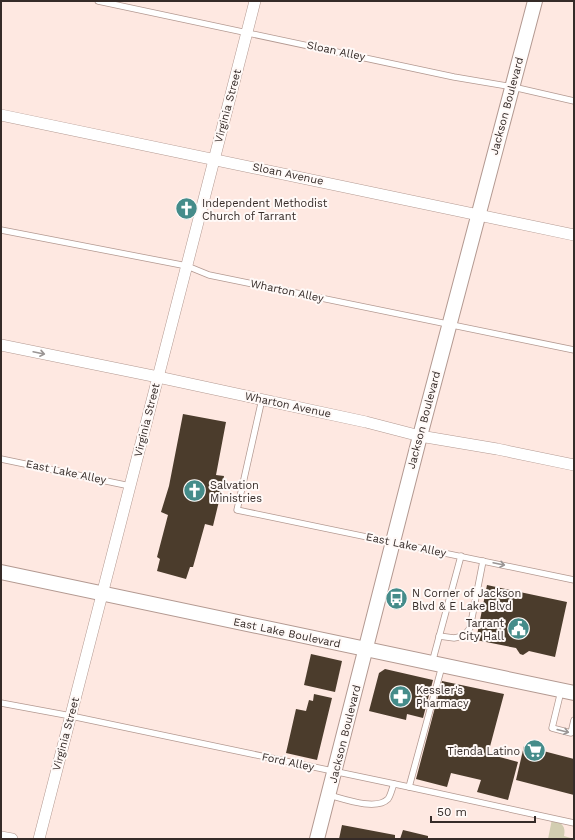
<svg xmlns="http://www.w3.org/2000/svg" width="575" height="840" font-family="'Work Sans',sans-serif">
  <rect width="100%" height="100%" fill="#fee8e1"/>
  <path fill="#d2cdb1" d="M 552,819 C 562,823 566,826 564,836 L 574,839 L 548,839 Z"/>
  <g fill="#4b3c2c">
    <path d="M 183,414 L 226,422 L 216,475 L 224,476 L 220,497 L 213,526 L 205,524 L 193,567 L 190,567 L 186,579 L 157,571 L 160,559 L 157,557 L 168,515 L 161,512 L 169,486 Z"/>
    <path d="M 487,585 L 567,602 L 555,657 L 529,651 L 523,655 L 520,654 L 516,648 L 476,640 Z"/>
    <path d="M 311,654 L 342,661 L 335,692 L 304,685 Z"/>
    <path d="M 385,669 L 433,680 L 423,718 L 407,714 L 406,720 L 369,711 L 379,673 Z"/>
    <path d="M 442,681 L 504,694 L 488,754 L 518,762 L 508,800 L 477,792 L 481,780 L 451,773 L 447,787 L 416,779 Z"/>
    <path d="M 314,694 L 332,698 L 317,760 L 286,753 L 296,709 L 306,711 L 309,700 L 313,701 Z"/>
    <path d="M 524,746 L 574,759 L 574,795 L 516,780 Z"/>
    <path d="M 342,825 L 395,835 L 395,839 L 339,839 Z"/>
    <path d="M 403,830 L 428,836 L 428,839 L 400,839 Z"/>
  </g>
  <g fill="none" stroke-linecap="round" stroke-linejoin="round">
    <defs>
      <g id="service">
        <path d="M 98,1 L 454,77 L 513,87 L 574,101"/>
        <path d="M 1,230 L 187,266 L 209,275 L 574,350"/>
        <path d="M 262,399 L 237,510 L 574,580"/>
        <path d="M 1,459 L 130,486"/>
        <path d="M 439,636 L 454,638 L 464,636 L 470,628 L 483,561"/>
        <path d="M 432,663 L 461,556"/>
        <path d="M 561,691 L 552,728 L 571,733 L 574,720"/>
        <path d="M 1,703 L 71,716 L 409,787 L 574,823"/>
        <path d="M 409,787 L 442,666"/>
        <path d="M 329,795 C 344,799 376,811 388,799 C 391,795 392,788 394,784"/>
      </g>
      <g id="minor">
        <path d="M 1,115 L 574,235"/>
        <path d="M 1,345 L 158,377 L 366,422 L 420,436 L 497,449 L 574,465"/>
        <path d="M 1,837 L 12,839"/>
        <path d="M 39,839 L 255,1"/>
      </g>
      <g id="tertiary">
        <path d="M 1,572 L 574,693"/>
        <path d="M 317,839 L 420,436 L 535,1"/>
      </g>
    </defs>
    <use href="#service" stroke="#b39991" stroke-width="7"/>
    <use href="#minor" stroke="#b39991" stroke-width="12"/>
    <use href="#tertiary" stroke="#b39991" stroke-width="16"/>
    <use href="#service" stroke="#fff" stroke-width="5.5"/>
    <use href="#minor" stroke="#fff" stroke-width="11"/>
    <use href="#tertiary" stroke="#fff" stroke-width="14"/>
  </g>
  <defs><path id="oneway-shaft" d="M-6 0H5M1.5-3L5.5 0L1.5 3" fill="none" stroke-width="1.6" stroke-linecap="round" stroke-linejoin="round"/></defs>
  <g stroke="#9a9594">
    <use href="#oneway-shaft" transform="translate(39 353) rotate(12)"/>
    <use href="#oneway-shaft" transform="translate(499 564) rotate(12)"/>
    <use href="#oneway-shaft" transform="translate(563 731) rotate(14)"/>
  </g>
  <defs>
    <symbol id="church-disc" viewBox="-11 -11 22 22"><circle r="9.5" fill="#458c8a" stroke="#fff9f7"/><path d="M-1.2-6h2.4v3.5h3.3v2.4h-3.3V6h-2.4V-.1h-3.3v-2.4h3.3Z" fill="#fff"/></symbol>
    <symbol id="bus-disc" viewBox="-11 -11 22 22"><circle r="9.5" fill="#458c8a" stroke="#fff9f7"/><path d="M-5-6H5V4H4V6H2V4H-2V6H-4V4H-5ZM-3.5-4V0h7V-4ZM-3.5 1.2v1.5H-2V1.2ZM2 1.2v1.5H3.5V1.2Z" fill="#fff"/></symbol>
    <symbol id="civic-disc" viewBox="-11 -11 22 22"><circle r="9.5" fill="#458c8a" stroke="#fff9f7"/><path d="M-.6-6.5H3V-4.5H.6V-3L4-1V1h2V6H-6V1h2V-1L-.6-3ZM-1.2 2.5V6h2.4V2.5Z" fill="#fff"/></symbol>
    <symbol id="pharmacy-disc" viewBox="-11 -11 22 22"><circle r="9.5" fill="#458c8a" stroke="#fff9f7"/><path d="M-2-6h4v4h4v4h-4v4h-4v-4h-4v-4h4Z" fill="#fff"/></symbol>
    <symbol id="supermarket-disc" viewBox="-11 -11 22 22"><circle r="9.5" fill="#458c8a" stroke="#fff9f7"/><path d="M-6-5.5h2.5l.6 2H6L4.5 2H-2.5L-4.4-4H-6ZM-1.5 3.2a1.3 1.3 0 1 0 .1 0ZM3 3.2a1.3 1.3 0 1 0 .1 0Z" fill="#fff"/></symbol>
  </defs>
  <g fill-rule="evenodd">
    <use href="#church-disc" x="174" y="196" width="25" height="25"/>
    <use href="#church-disc" x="182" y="478" width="25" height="25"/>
    <use href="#bus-disc" x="384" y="586" width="25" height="25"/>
    <use href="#civic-disc" x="506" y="616" width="25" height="25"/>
    <use href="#pharmacy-disc" x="388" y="684" width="25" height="25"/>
    <use href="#supermarket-disc" x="522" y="738" width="25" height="25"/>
  </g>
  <g text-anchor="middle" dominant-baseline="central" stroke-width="4" stroke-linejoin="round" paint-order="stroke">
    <g font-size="11" fill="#352b28" stroke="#fff9f7">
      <text transform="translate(336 51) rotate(12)">Sloan Alley</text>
      <text transform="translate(228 106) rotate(-75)">Virginia Street</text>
      <text transform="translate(507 106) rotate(-75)">Jackson Boulevard</text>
      <text transform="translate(288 174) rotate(12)">Sloan Avenue</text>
      <text transform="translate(287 291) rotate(12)">Wharton Alley</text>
      <text transform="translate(288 405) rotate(12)">Wharton Avenue</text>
      <text transform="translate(147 420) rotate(-76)">Virginia Street</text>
      <text transform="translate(424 420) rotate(-75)">Jackson Boulevard</text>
      <text transform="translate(66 472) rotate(12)">East Lake Alley</text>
      <text transform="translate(406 545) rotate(12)">East Lake Alley</text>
      <text transform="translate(287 633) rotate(12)">East Lake Boulevard</text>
      <text transform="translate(66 734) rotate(-75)">Virginia Street</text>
      <text transform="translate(345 734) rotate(-76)">Jackson Boulevard</text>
      <text transform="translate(288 762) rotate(12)">Ford Alley</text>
    </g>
    <g font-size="11" fill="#352b28" stroke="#fff9f7" text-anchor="start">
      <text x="202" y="203">Independent Methodist<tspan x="202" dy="13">Church of Tarrant</tspan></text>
      <text x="210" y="485">Salvation<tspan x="210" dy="13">Ministries</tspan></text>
      <text x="412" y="593">N Corner of Jackson<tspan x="412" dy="13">Blvd &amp; E Lake Blvd</tspan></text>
      <text x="504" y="623" text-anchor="end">Tarrant<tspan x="504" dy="13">City Hall</tspan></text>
      <text x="416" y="690">Kessler's<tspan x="416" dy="13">Pharmacy</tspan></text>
      <text x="520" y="751" text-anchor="end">Tienda Latino</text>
    </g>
  </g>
  <rect width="575" height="840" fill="none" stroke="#352b28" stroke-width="4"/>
  <path d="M431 816v6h104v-6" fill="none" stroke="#352b28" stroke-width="2"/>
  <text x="437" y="816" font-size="12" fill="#352b28" stroke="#fff9f7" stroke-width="3" paint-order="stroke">50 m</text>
</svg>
